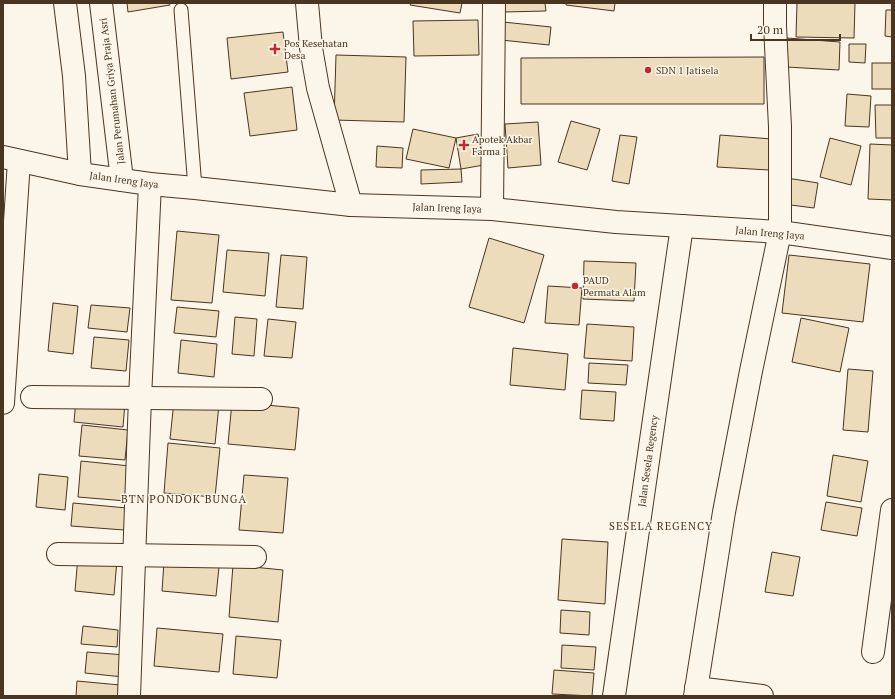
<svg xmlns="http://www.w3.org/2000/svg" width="895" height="699" font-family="'PT Serif',serif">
  <rect width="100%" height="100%" fill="#fbf6e9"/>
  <g fill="#ecdcbc" stroke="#4a3520">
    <path d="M 127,3 L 169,3 L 170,5 L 128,12 Z"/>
    <path d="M 411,3 L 462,3 L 460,13 L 410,5 Z"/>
    <path d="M 504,3 L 545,3 L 546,11 L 504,12 Z"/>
    <path d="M 566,3 L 615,3 L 614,11 L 566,5 Z"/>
    <path d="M 797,3 L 855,3 L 854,38 L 796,37 Z"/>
    <path d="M 886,10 L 892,10 L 892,37 L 885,36 Z"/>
    <path d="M 478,20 L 479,55 L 414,56 L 413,21 Z"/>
    <path d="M 503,22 L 551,27 L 549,45 L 501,40 Z"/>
    <path d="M 283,32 L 288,72 L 231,79 L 227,38 Z"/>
    <path d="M 787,38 L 840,42 L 839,70 L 786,67 Z"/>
    <path d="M 849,44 L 866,44 L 865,63 L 849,62 Z"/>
    <path d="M 336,55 L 406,57 L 404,122 L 334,120 Z"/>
    <path d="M 764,57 L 764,104 L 521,104 L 521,58 Z"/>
    <rect x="872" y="63" width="20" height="26"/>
    <path d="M 292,87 L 297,130 L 250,136 L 244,93 Z"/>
    <path d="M 847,94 L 871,96 L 869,127 L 845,126 Z"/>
    <path d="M 875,105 L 892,105 L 892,138 L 876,138 Z"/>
    <path d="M 571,121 L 600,129 L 587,170 L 558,162 Z"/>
    <path d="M 538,122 L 541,165 L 508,168 L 505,124 Z"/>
    <path d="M 413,129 L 456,138 L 449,168 L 406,159 Z"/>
    <path d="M 478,134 L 484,165 L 461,169 L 456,138 Z"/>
    <path d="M 620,135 L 637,137 L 629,184 L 612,181 Z"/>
    <path d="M 720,135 L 772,139 L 769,170 L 717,167 Z"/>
    <path d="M 830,138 L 861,146 L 851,185 L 820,177 Z"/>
    <path d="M 870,144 L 892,145 L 892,200 L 868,199 Z"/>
    <path d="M 377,146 L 403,148 L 402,168 L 376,167 Z"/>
    <path d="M 461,169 L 462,182 L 421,184 L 421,170 Z"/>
    <path d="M 787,178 L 818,183 L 814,208 L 783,204 Z"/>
    <path d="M 177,231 L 219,235 L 212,303 L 171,300 Z"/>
    <path d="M 489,238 L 544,255 L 524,323 L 469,307 Z"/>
    <path d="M 227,250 L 269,253 L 265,296 L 223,292 Z"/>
    <path d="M 281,255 L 307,257 L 303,309 L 276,307 Z"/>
    <path d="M 789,255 L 870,264 L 863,322 L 782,313 Z"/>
    <path d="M 584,261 L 636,263 L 634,301 L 583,299 Z"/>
    <path d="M 548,286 L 582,288 L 579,325 L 545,323 Z"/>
    <path d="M 53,303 L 78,306 L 73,354 L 48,351 Z"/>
    <path d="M 91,305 L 130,308 L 127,332 L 88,328 Z"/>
    <path d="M 177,307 L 219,311 L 216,337 L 174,333 Z"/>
    <path d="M 235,317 L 257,319 L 254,356 L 232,354 Z"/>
    <path d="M 801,318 L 849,328 L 840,372 L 792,362 Z"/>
    <path d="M 268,319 L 296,322 L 292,358 L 264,356 Z"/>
    <path d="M 587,324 L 634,327 L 632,361 L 584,358 Z"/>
    <path d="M 94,337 L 129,340 L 126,371 L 91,368 Z"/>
    <path d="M 181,340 L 217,344 L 214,377 L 178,373 Z"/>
    <path d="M 513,348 L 568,354 L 565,390 L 510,385 Z"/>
    <path d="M 589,363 L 628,365 L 626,385 L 588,383 Z"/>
    <path d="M 848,369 L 873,371 L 868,432 L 843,430 Z"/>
    <path d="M 582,390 L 616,392 L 614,421 L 580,419 Z"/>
    <path d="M 76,399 L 125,403 L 123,427 L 74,422 Z"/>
    <path d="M 174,401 L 219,405 L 215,444 L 170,439 Z"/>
    <path d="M 232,402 L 299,408 L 295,450 L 228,444 Z"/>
    <path d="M 82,425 L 128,430 L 125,460 L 79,456 Z"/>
    <path d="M 168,443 L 220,448 L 215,497 L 164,493 Z"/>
    <path d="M 833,455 L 868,461 L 861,502 L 827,496 Z"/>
    <path d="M 81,461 L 130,466 L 126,501 L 78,497 Z"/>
    <path d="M 39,474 L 68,477 L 65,510 L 36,507 Z"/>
    <path d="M 244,475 L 288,478 L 283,533 L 239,530 Z"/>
    <path d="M 826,502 L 862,508 L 857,536 L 821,530 Z"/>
    <path d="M 73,503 L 127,508 L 124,530 L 71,526 Z"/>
    <path d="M 562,539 L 608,542 L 605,604 L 558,600 Z"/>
    <path d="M 772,552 L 800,557 L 793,596 L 765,592 Z"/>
    <path d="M 78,556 L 117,560 L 114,595 L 75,591 Z"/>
    <path d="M 164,562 L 219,567 L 216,596 L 162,591 Z"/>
    <path d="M 233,565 L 283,570 L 278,622 L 229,617 Z"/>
    <path d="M 561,610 L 590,612 L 589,635 L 560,633 Z"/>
    <path d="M 83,626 L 118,630 L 117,647 L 81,644 Z"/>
    <path d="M 157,628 L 223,634 L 219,672 L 154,666 Z"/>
    <path d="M 236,636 L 281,640 L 277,678 L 233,674 Z"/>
    <path d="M 562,645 L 596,647 L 594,670 L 561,668 Z"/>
    <path d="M 87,652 L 125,655 L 123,677 L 85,673 Z"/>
    <path d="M 554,670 L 594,673 L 592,696 L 552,694 Z"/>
    <path d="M 77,681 L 120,685 L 119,696 L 76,696 Z"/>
  </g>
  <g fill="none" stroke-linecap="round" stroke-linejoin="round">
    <defs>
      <path id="lane" d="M 181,10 L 195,188"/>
      <g id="street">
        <path d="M 65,3 L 74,76 L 80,174"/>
        <path d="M 101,3 L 122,180"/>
        <path d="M 307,3 L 311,48 L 318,88 L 351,205"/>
        <path d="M 492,209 L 494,3"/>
        <path d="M 32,397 L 261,399"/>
        <path d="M 3,403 L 19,161"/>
        <path d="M 58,554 L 255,557"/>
        <path d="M 873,652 L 892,510"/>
        <path d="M 696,688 L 762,696"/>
        <path d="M 129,696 L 140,398 L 150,184"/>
        <path d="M 614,696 L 682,226"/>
        <path d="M 695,696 L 724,512 L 751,371 L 780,232 L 780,127 L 775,26 L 775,3"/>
      </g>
      <path id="secondary" d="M 3,157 L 80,174 L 150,184 L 195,188 L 351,205 L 492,209 L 616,222 L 780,232 L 892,248"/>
    </defs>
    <use href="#lane" stroke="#4a3520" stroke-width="15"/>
    <use href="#street" stroke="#4a3520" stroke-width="24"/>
    <use href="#secondary" stroke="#4a3520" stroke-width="24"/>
    <use href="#lane" stroke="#fbf6e9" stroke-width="13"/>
    <use href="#street" stroke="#fbf6e9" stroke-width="22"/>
    <use href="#secondary" stroke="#fbf6e9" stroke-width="22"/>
  </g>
  <g fill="#c62828" stroke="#fbf6e9" stroke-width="1.5">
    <path d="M273 43h4v4h4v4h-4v4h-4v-4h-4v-4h4z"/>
    <circle cx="648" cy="70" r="4"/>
    <path d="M462 139h4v4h4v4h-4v4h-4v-4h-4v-4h4z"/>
    <circle cx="575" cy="286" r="4"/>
  </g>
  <g text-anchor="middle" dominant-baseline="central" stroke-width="3" stroke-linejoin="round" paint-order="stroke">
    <g font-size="10" fill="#4a3520" stroke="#fbf6e9" text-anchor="start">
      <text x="284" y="43">Pos Kesehatan<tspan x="284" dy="12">Desa</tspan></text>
      <text x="656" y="70">SDN 1 Jatisela</text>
      <text x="472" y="139">Apotek Akbar<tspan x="472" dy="12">Farma I</tspan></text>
      <text x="583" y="280">PAUD<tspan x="583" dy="12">Permata Alam</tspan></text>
    </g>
    <g font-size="10" fill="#4a3520" stroke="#fbf6e9">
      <text transform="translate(112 91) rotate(-97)">Jalan Perumahan Griya Praja Asri</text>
      <text transform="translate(124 180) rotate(8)">Jalan Ireng Jaya</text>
      <text transform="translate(447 208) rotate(2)">Jalan Ireng Jaya</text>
      <text transform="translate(770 233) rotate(5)">Jalan Ireng Jaya</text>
      <text transform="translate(648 461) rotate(-82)">Jalan Sesela Regency</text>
    </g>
    <g font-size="11" letter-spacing="1" fill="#4a3520" stroke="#fbf6e9">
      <text x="184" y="499">BTN PONDOK BUNGA</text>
      <text x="661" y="526">SESELA REGENCY</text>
    </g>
  </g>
  <rect width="895" height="699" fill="none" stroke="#4a3520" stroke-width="8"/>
  <path d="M751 34v6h89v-6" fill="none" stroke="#4a3520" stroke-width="2"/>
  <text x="757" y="34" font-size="12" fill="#4a3520" stroke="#fbf6e9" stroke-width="3" paint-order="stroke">20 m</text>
</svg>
